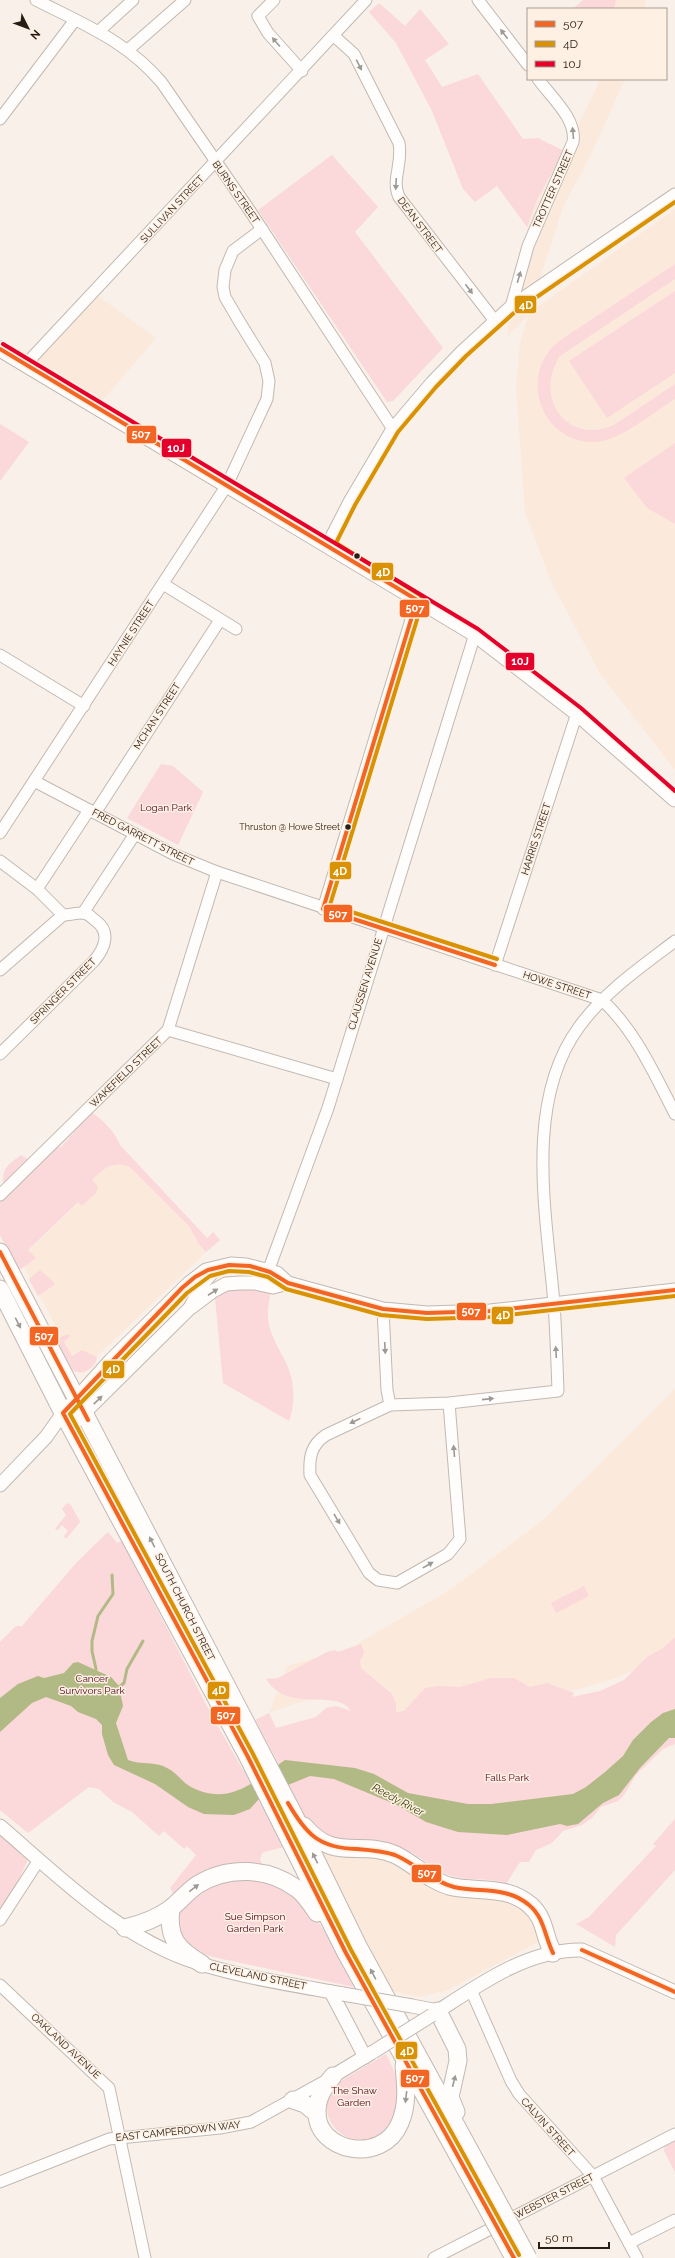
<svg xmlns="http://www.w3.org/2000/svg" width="675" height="2258" font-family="Raleway,sans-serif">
  <rect width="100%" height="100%" fill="#f8f0e9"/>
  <g fill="#fbeadc">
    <path d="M 616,0 L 646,0 L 645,9 L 614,9 Z"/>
    <path d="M 599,79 L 625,79 L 591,155 L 563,207 L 529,313 L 675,209 L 675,770 L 601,675 L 552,584 L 525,513 L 516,388 L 520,344 L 528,315 L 507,337 L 510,313 L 527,239 L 527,227 L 537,201 L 572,137 L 596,89 Z"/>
    <path d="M 94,293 L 156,338 L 103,400 L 30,358 Z"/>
    <path d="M 122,1163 L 130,1167 L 189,1226 L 199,1244 L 206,1252 L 87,1366 L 76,1364 L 24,1266 L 35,1258 L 28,1251 L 79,1202 L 82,1205 L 96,1193 L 92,1180 L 99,1172 L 113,1164 Z"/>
    <path d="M 675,1389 L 675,1645 L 656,1660 L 616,1678 L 490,1715 L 434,1717 L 360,1707 L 333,1697 L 300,1702 L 269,1713 L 287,1666 L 350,1648 L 453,1588 L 543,1520 Z"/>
    <path d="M 325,1848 L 371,1852 L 512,1902 L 538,1922 L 540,1941 L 448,1990 L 420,1997 L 391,1991 L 318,1851 Z"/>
  </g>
  <g fill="#fbd8da">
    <path d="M 583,0 L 616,0 L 614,9 L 573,9 Z"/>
    <path d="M 379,3 L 405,26 L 420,9 L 449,44 L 425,60 L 442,87 L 478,74 L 523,139 L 538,138 L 564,151 L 537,200 L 527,227 L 497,186 L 475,202 L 463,189 L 432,111 L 396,43 L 369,12 Z"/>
    <path d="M 332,155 L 378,207 L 355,232 L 443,348 L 393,401 L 387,402 L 258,210 Z"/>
    <path d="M 675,264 L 675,279 L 560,356 C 533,397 567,446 614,425 L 675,384 L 675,399 C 654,412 620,441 595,442 C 541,444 517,374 559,341 Z"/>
    <path d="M 675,291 L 675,373 L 607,418 L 569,361 Z"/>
    <path d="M 0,424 L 29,442 L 0,481 Z"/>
    <path d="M 675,443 L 675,524 L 647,508 L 624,478 Z"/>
    <path d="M 161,764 L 173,766 L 203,792 L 178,845 L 127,818 Z"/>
    <path d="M 91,1112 C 101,1118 116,1133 120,1145 L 207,1238 L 213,1232 L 220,1240 L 206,1252 L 199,1244 L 189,1226 L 130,1167 C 114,1160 103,1168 92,1180 L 98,1187 L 96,1193 L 82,1206 L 78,1202 L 28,1250 L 36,1258 L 18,1271 L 0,1235 L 0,1201 L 4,1196 C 3,1171 0,1170 21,1155 L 37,1165 L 41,1163 L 54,1149 L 62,1146 Z"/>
    <path d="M 40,1270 L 54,1282 L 54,1285 L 38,1296 L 29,1279 Z"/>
    <path d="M 232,1285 L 271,1290 C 270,1299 267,1309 268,1318 C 269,1331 276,1344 282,1355 C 294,1375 297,1400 289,1421 L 223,1383 L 215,1298 Z"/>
    <path d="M 69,1334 L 70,1336 L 64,1342 L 72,1356 L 82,1350 L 97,1357 C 96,1363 93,1367 88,1370 C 71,1381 62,1354 56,1343 L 60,1337 Z"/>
    <path d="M 67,1503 L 71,1505 L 80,1522 L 66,1539 L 64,1536 L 68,1531 L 62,1525 L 58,1530 L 55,1529 L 66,1515 L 62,1509 Z"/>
    <path d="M 108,1532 L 117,1543 L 122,1541 L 211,1714 L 243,1770 L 272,1754 L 289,1783 L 255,1720 L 269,1713 L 276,1728 L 316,1717 L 326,1708 L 336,1706 L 351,1711 C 336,1687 289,1715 266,1679 L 278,1678 L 327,1652 L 335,1650 L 338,1652 L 361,1644 L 364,1653 L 360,1661 L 361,1668 L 392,1694 L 396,1704 L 396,1712 L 404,1711 L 425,1688 L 438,1686 L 460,1687 L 491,1678 L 514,1678 L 530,1687 L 547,1683 L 574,1693 L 572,1697 L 600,1691 L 624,1680 L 647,1657 L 663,1648 L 675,1637 L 675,1744 L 663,1749 L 636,1775 L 624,1795 L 618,1801 L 601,1807 L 592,1818 L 582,1825 L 563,1831 L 552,1843 L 536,1850 L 529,1862 L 520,1862 L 506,1884 C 490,1877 468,1881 452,1876 C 433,1870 419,1854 401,1848 C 370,1837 293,1842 262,1853 L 260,1860 L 264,1866 L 175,1896 L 170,1888 L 196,1855 L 187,1846 L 184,1849 L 164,1831 L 159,1836 L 132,1812 L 113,1802 L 99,1789 L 89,1787 L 28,1833 L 0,1810 L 0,1642 L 16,1626 L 22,1626 L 77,1562 Z"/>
    <path d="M 584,1586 L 589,1596 L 556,1613 L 551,1603 Z"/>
    <path d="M 675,1819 L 675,1870 L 616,1935 L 615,1947 L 576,1924 L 589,1917 L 656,1846 L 653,1844 Z"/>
    <path d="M 0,1835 L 8,1838 L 28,1859 L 17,1884 L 0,1909 Z"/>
    <path d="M 230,1879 C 240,1879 252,1877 261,1879 C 312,1892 332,1945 354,1987 L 213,1957 L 193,1950 L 178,1933 C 178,1928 177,1920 179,1914 C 185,1896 214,1885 230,1879 Z"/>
    <path d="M 386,2054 C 389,2061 394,2069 396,2077 C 401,2099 394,2135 367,2139 C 336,2144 315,2111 334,2085 Z"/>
    <path d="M 675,2141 L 675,2172 L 664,2151 L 665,2146 Z"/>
  </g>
  <path fill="#b1b984" d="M 78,1662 L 111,1677 L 119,1686 L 123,1706 L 116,1723 L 128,1760 C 141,1765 155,1761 167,1768 C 176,1772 182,1782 191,1787 C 230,1807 255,1781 285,1760 L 355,1768 L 374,1774 L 408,1793 L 468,1804 L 491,1804 L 573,1794 L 586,1787 L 605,1772 L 623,1756 L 633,1740 L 651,1722 L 663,1713 L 675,1709 L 675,1738 L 669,1738 L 640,1768 L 619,1795 L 603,1803 L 578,1824 L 567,1826 L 560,1824 L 507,1835 L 458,1832 L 426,1822 L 397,1805 L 334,1779 L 310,1776 L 271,1792 L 259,1799 L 250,1809 L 234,1815 L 204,1814 L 188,1807 L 155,1784 L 114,1765 L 108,1755 L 102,1734 L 102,1725 L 96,1719 L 78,1712 L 71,1706 L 46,1697 L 32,1703 L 0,1732 L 0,1698 L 18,1684 L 38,1676 L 44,1678 L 64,1673 L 73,1663 Z"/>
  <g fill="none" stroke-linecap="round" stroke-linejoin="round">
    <g stroke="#b1b984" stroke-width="3">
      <path d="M 95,1673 L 96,1669 L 92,1651 L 92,1641 L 98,1616 L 113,1594 L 112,1575"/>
      <path d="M 117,1689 L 124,1683 L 127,1669 L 143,1641"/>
    </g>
    <defs>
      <g id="minor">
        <path d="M 36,0 C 83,24 127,41 162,83 L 250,211 L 393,429"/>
        <path d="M 274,0 L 258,16 L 268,33 L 302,71"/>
        <path d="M 478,0 L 528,65"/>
        <path d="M 99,31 L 133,0"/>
        <path d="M 334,36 L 354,54 L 399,143 C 403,165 391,179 399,197 L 495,321"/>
        <path d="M 129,49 L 185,0"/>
        <path d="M 0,119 L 75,20"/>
        <path d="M 511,307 L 528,246 L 573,142 C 577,119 551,97 538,79"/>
        <path d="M 26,364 L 366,0"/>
        <path d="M 163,584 L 236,629"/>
        <path d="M 0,655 L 84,706"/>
        <path d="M 34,781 L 173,854 L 217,872 L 602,1000 C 635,1030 655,1075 675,1114"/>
        <path d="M 95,813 L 220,620"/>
        <path d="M 0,833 L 227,485 L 267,399 L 269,381 L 265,363 L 239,321 L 225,297 L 223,287 L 225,270 L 233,251 L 262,229"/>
        <path d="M 0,861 L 37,889 L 63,915 C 69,915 76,913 82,913 C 88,913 91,917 96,921 C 111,932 105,948 94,961 L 0,1054"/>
        <path d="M 37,889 L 89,810"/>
        <path d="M 323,909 L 417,600"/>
        <path d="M 83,913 L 135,834"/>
        <path d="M 495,965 L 577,713"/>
        <path d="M 0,970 L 63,915"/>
        <path d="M 168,1030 L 337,1079"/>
        <path d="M 0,1195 L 168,1030 L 217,872"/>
        <path d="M 263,1285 L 328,1108 L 475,634"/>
        <path d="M 383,1309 L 387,1390 L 390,1405"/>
        <path d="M 449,1403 L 460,1539 L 448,1554 L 397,1583 L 378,1580 L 369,1573 L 310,1475 C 309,1457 311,1445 326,1435 L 390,1405 L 449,1403 L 558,1391 C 557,1362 556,1333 554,1304 C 547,1217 523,1103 579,1027 C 604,992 641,967 675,941"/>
        <path d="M 0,1920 L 39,1860"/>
        <path d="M 0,1985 L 109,2088 L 145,2258"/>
        <path d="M 471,1990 L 511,2081 L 519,2094 L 593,2176 L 637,2258"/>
        <path d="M 0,2182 L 109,2139 L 220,2128 L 251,2122 L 327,2080"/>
        <path d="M 629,2243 L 675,2220"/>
        <path d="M 434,2258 L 675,2134"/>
      </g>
      <g id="tertiary">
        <path d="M 328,545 L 350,502 L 393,429 L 432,383 L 462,352 L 511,307 L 675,195"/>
        <path d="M 191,1306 L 204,1282 L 214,1270"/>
        <path d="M 70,1427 L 189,1309 L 213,1291 L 226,1284 L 240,1283 L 255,1283 L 273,1287 L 288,1283"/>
        <path d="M 0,1485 L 46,1437 L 63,1413 L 110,1361 L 188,1284 L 206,1270 L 231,1264 L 246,1265 L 277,1273 L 288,1283 L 383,1309 L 427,1313 L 490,1311 L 675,1290"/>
        <path d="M 0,1826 C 57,1875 114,1932 186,1959 C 233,1976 294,1985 343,1994"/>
        <path d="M 331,1992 L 365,2057"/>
        <path d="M 412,2006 L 438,2011"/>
        <path d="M 432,2015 C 477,1986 527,1949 582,1950 L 675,1992"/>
        <path d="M 333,2076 L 371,2053"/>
      </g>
      <path id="secondary" d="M 0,349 L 475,634 L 577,713 L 675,799"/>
      <g id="primary">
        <path d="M 0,1252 L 294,1815 L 358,1946 L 493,2193"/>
        <path d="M 0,1289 L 63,1413 L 248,1757 L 346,1953 L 482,2199"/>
        <path d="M 304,1826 C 335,1863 359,1839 396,1855 C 414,1864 429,1880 449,1886 C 476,1893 506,1884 530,1905 C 546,1919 543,1935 553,1953"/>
        <path d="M 171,1908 C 167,1938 177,1949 202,1964"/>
        <path d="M 125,1928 C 142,1924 156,1919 170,1909 C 179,1902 187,1892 197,1885 C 227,1866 267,1867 296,1888 C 305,1894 311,1904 317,1913"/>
        <path d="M 438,2011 L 457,2049 L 458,2061 L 450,2097 L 456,2112"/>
        <path d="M 333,2076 C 324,2087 317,2097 317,2112 C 316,2151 382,2166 400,2123 C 408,2104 406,2086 404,2066"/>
        <path d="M 293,2100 L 305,2104 L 317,2114"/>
      </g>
    </defs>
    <use href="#minor" stroke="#c1b9b2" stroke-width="13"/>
    <use href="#tertiary" stroke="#c1b9b2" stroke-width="15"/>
    <use href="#secondary" stroke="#c1b9b2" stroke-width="17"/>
    <use href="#primary" stroke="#c1b9b2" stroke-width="19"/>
    <use href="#minor" stroke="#fefdfc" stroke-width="11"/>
    <use href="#tertiary" stroke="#fefdfc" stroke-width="13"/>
    <use href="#secondary" stroke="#fefdfc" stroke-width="15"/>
    <use href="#primary" stroke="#fefdfc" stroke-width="17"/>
    <defs>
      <g id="tertiary-bridge">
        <path d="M 343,1994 L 412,2006"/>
        <path d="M 373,2052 L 432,2015"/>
      </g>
      <g id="primary-bridge">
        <path d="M 493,2193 L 528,2258"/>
        <path d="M 482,2199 L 514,2258"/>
      </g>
    </defs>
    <use href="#tertiary-bridge" stroke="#c1b9b2" stroke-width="15" stroke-linecap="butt"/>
    <use href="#primary-bridge" stroke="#c1b9b2" stroke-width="19" stroke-linecap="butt"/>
    <use href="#tertiary-bridge" stroke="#fefdfc" stroke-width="13"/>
    <use href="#primary-bridge" stroke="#fefdfc" stroke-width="17"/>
    <defs>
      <g id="bus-1">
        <path d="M 0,349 L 417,600 L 323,909 L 495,965"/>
        <path d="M 0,1252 L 88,1420"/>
        <path d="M 288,1803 C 306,1834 319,1848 356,1849 C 369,1850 383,1851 395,1855 C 416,1864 432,1881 454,1887 C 480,1893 507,1886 529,1905 C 544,1917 545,1937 553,1953"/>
        <path d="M 582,1950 L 675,1992"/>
        <path d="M 514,2258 L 346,1953 L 248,1757 L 63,1413 L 182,1288 L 195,1277 L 208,1270 L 229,1265 L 250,1266 L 270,1272 L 288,1283 L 383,1309 L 427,1313 L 490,1311 L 675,1290"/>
      </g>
      <g id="bus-2">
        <path d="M 497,959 L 330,905 L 423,600 L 420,595 L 336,543 L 355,505 L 398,432 L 436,387 L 466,356 L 515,312 L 675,202"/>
        <path d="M 519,2255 L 351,1950 L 253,1754 L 70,1414 L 187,1293 L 210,1276 L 229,1271 L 249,1272 L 268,1277 L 286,1289 L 381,1315 L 427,1319 L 491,1317 L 675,1296"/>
      </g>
      <path id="bus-3" d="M 3,344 L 478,629 L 581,708 L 675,791"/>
    </defs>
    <use href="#bus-1" stroke="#fef0e3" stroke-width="7"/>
    <use href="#bus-2" stroke="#fef0e3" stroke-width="7"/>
    <use href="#bus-3" stroke="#fef0e3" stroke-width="7"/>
    <use href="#bus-1" stroke="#f26522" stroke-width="4"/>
    <use href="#bus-2" stroke="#d89203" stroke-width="4"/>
    <use href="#bus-3" stroke="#e4002b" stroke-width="4"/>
  </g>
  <defs><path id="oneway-solid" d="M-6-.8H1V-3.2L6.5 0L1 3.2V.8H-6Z"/></defs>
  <g fill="#9d9994">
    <use href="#oneway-solid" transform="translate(504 34) rotate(-127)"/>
    <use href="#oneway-solid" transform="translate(276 42) rotate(-130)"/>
    <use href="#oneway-solid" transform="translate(359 65) rotate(63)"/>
    <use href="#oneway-solid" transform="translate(573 133) rotate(-95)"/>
    <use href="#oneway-solid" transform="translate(396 184) rotate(93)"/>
    <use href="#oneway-solid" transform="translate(519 277) rotate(-74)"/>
    <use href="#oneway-solid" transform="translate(469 289) rotate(53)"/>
    <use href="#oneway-solid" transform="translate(213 1292) rotate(-33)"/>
    <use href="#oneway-solid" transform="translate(18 1323) rotate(63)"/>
    <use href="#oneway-solid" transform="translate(385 1348) rotate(87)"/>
    <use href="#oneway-solid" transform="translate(556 1352) rotate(-93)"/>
    <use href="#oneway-solid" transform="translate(488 1399) rotate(-6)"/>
    <use href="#oneway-solid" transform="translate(98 1400) rotate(-44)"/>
    <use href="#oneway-solid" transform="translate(355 1421) rotate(154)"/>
    <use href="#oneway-solid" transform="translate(454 1451) rotate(-95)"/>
    <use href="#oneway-solid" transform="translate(337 1519) rotate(59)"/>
    <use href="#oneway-solid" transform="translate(152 1542) rotate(-117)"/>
    <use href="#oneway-solid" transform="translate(428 1565) rotate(-29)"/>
    <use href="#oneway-solid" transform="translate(315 1858) rotate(-116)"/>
    <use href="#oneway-solid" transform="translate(194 1888) rotate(-37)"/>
    <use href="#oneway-solid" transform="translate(373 1974) rotate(-118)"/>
    <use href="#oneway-solid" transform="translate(454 2081) rotate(-76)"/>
    <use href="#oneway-solid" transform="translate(406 2097) rotate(97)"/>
  </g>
  <g fill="#261e16" stroke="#fef0e3" stroke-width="1.5">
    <circle cx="357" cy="556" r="3.5"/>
    <circle cx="348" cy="827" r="3.5"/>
  </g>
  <g text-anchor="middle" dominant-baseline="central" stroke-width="3" stroke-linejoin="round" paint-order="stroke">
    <g font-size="9" fill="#261e16" stroke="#fef0e3" text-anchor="end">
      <text x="340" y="827">Thruston @ Howe Street</text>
    </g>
    <g font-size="10" fill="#261e16" stroke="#fef0e3">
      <text transform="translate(553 189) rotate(-66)">TROTTER STREET</text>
      <text transform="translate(236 192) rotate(55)">BURNS STREET</text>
      <text transform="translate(172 209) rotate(-47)">SULLIVAN STREET</text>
      <text transform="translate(420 225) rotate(53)">DEAN STREET</text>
      <text transform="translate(131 633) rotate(-57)">HAYNIE STREET</text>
      <text transform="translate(157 716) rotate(-57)">MCHAN STREET</text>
      <text transform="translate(143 837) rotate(27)">FRED GARRETT STREET</text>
      <text transform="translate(536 839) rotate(-72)">HARRIS STREET</text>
      <text transform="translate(365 984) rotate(-73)">CLAUSSEN AVENUE</text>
      <text transform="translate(557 985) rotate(18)">HOWE STREET</text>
      <text transform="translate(63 991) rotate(-45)">SPRINGER STREET</text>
      <text transform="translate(126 1072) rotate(-44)">WAKEFIELD STREET</text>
      <text transform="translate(185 1607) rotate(63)">SOUTH CHURCH STREET</text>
      <text transform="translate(258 1976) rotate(12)">CLEVELAND STREET</text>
      <text transform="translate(66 2046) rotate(43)">OAKLAND AVENUE</text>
      <text transform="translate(548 2127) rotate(48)">CALVIN STREET</text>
      <text transform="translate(178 2131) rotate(-6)">EAST CAMPERDOWN WAY</text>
      <text transform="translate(554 2196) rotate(-27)">WEBSTER STREET</text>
    </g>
    <g font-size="10" fill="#50061d" stroke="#fef0e3">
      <text x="166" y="807">Logan Park</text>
      <text x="92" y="1678">Cancer<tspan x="92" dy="12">Survivors Park</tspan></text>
      <text x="507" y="1777">Falls Park</text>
      <text x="255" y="1916">Sue Simpson<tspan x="255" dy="12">Garden Park</tspan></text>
      <text x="354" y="2090">The Shaw<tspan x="354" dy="12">Garden</tspan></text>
    </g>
    <g font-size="11" font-style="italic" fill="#394207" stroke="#fef0e3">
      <text transform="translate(398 1800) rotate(28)">Reedy River</text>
    </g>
  </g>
  <g stroke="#fef0e3" stroke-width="1.5">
    <rect x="514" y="295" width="23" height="19" rx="4" fill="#d89203"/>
    <rect x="126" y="425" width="31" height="19" rx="4" fill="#f26522"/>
    <rect x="161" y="438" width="31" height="20" rx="4" fill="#e4002b"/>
    <rect x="371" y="562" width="23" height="19" rx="4" fill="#d89203"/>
    <rect x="399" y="599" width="31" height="19" rx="4" fill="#f26522"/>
    <rect x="505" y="652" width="30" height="19" rx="4" fill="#e4002b"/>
    <rect x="329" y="861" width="23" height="19" rx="4" fill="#d89203"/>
    <rect x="323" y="904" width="30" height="19" rx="4" fill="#f26522"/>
    <rect x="456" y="1302" width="31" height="19" rx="4" fill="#f26522"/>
    <rect x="491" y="1306" width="23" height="19" rx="4" fill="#d89203"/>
    <rect x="29" y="1326" width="30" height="20" rx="4" fill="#f26522"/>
    <rect x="102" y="1360" width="23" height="19" rx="4" fill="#d89203"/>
    <rect x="207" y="1681" width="23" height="19" rx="4" fill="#d89203"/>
    <rect x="210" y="1706" width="31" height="19" rx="4" fill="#f26522"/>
    <rect x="411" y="1864" width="31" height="19" rx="4" fill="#f26522"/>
    <rect x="395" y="2041" width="23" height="19" rx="4" fill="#d89203"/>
    <rect x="400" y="2069" width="30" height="19" rx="4" fill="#f26522"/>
  </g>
  <g font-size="11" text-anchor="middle" font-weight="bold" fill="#fff">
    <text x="526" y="309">4D</text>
    <text x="141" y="438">507</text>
    <text x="176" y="452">10J</text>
    <text x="383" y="576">4D</text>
    <text x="415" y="612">507</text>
    <text x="520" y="665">10J</text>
    <text x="340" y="875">4D</text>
    <text x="338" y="918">507</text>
    <text x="471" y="1315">507</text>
    <text x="503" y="1319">4D</text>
    <text x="44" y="1340">507</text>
    <text x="113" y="1373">4D</text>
    <text x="219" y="1694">4D</text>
    <text x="226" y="1719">507</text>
    <text x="427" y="1877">507</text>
    <text x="407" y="2055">4D</text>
    <text x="415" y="2082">507</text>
  </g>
  <rect x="527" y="8" width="140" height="72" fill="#fef0e3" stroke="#a89c91"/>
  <rect x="535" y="21" width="20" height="6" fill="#f26522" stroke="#a89c91"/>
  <text x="563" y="28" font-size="12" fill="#261e16">507</text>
  <rect x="535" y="41" width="20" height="6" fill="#d89203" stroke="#a89c91"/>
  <text x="563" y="48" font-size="12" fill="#261e16">4D</text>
  <rect x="535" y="61" width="20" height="6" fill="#e4002b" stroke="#a89c91"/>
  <text x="563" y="68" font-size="12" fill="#261e16">10J</text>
  <g transform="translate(28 28) rotate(132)" stroke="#fef0e3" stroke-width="3" paint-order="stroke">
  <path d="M0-3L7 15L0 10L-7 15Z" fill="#261e16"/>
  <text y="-6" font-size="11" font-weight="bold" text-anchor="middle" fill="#261e16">N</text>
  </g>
  <path d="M539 2242v6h70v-6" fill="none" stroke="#261e16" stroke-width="2"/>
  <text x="545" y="2242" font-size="12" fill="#261e16" stroke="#fef0e3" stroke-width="3" paint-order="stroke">50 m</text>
</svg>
